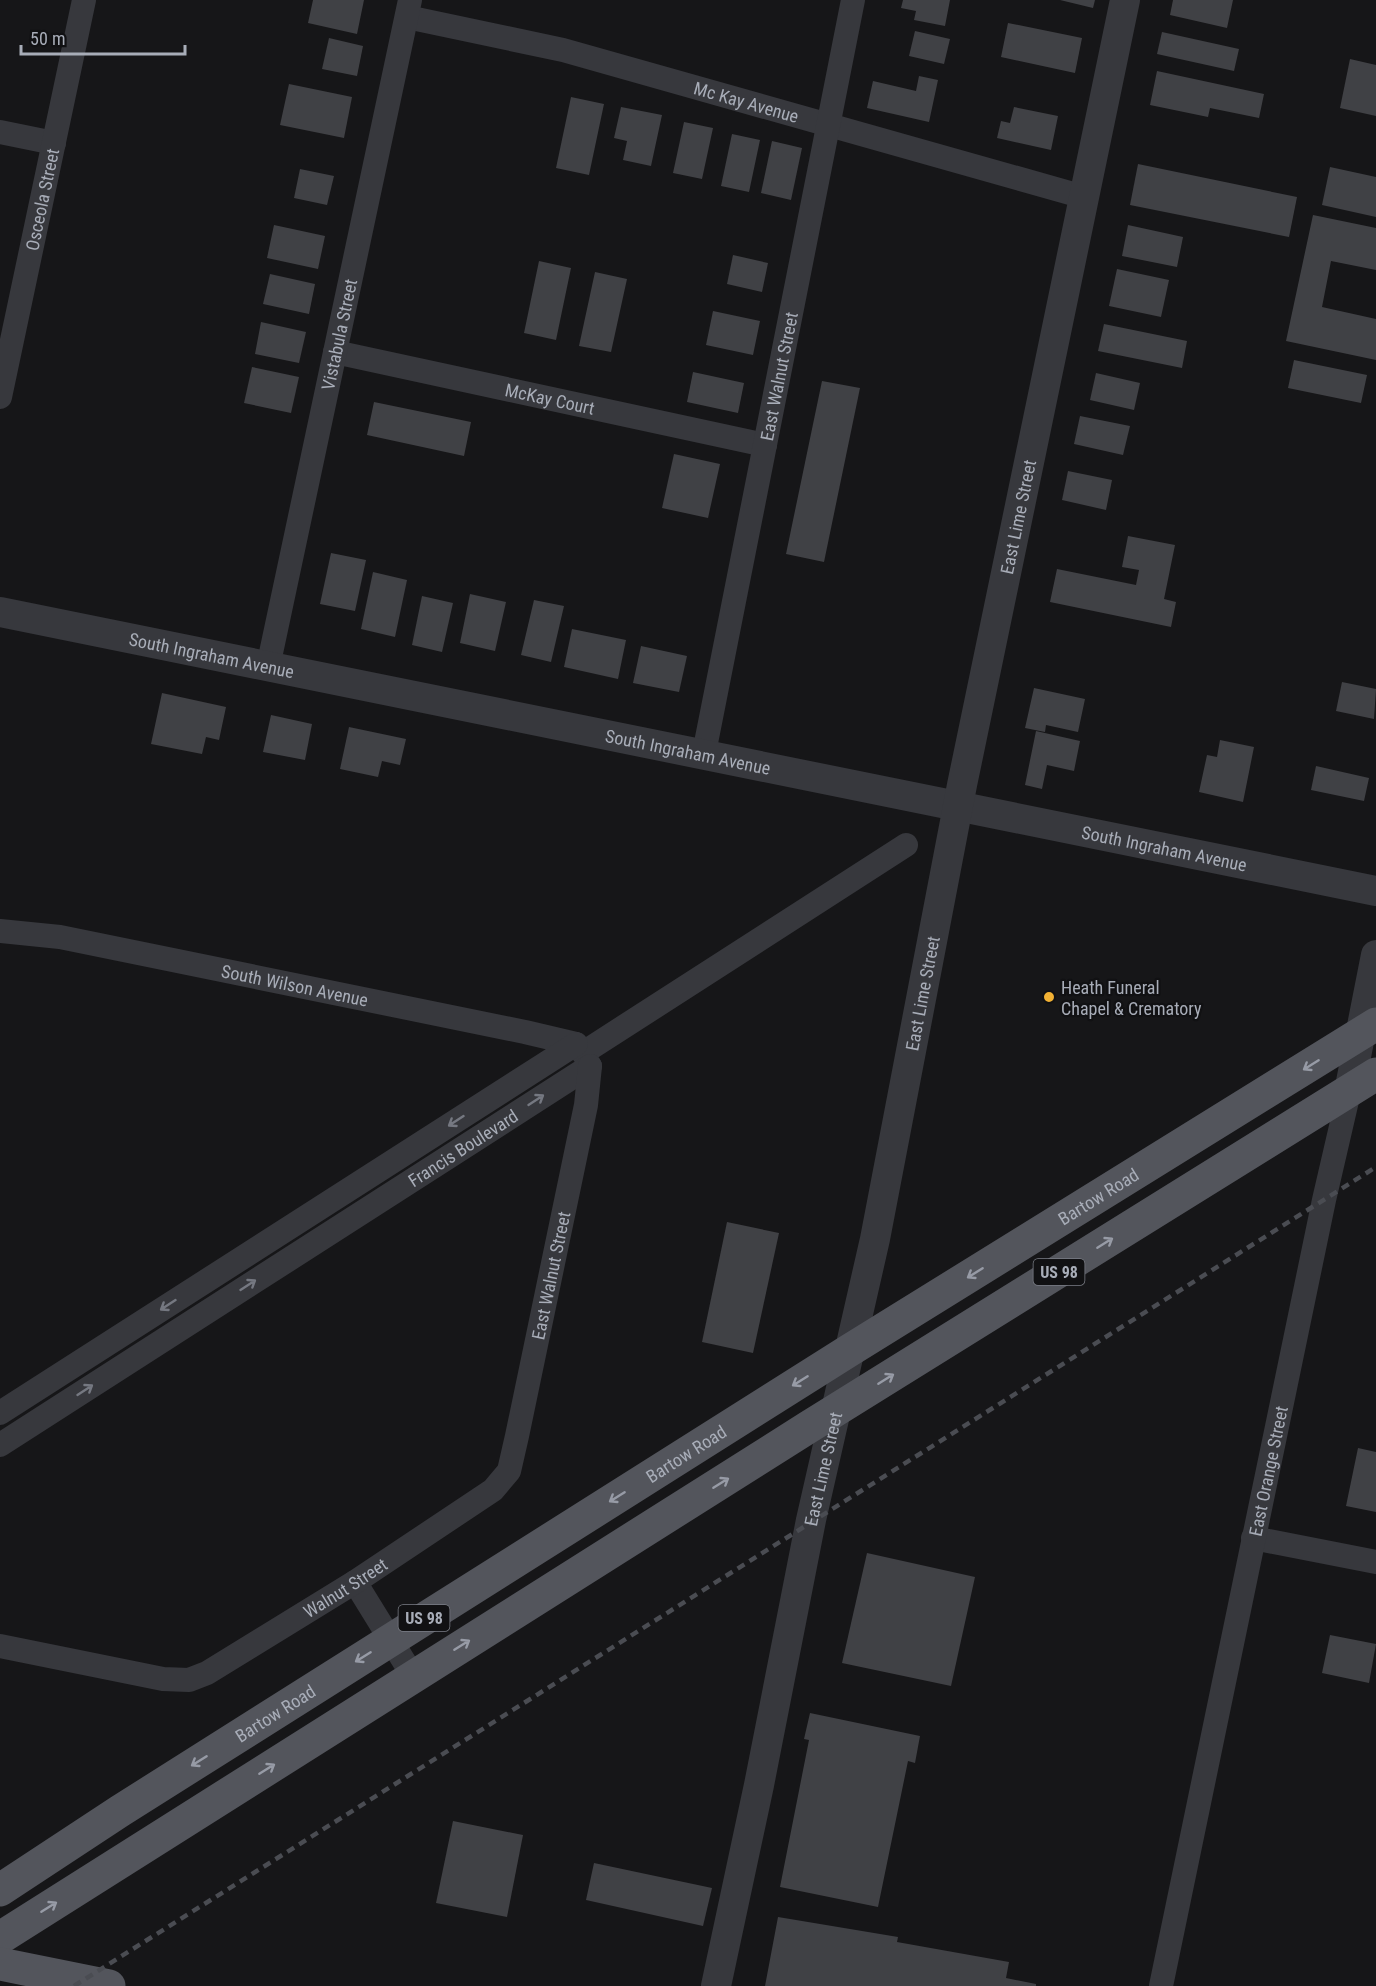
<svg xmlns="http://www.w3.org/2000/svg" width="1376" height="1986" font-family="'Roboto Condensed',sans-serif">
  <rect width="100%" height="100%" fill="#161618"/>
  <g fill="#404145">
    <path d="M 313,0 L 364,0 L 357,34 L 308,23 Z"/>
    <path d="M 903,0 L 950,0 L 945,26 L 914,20 L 916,11 L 901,8 Z"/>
    <path d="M 1060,0 L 1095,0 L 1093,8 Z"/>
    <path d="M 1173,0 L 1233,0 L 1227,28 L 1170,15 Z"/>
    <path d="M 1008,23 L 1082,38 L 1075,73 L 1001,57 Z"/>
    <path d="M 915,31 L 950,39 L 944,64 L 909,56 Z"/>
    <path d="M 1162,32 L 1239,49 L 1234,71 L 1157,54 Z"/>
    <path d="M 329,38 L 363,46 L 357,76 L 322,69 Z"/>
    <path d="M 1350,59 L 1376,65 L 1376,116 L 1340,108 Z"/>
    <path d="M 1157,71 L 1264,94 L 1259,118 L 1210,108 L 1208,117 L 1150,105 Z"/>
    <path d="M 919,76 L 938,80 L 929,122 L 867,108 L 873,81 L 916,91 Z"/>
    <path d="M 289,84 L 352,97 L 344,138 L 280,125 Z"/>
    <path d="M 571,97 L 604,104 L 589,175 L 556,168 Z"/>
    <path d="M 621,107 L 662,115 L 651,166 L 623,160 L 627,141 L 614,138 Z"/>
    <path d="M 1014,107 L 1058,116 L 1051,150 L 997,138 L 1001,121 L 1010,123 Z"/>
    <path d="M 684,122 L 713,128 L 702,179 L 673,173 Z"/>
    <path d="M 732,134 L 760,140 L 749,192 L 721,186 Z"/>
    <path d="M 772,141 L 802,148 L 791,200 L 761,193 Z"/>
    <path d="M 1138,164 L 1297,197 L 1289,237 L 1130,205 Z"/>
    <path d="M 1330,167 L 1376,177 L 1376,217 L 1322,205 Z"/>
    <path d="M 300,169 L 334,176 L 327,205 L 294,198 Z"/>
    <path d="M 1313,215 L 1376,228 L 1376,270 L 1331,261 L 1322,307 L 1376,319 L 1376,360 L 1286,341 Z"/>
    <path d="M 274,225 L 325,236 L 318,269 L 267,258 Z"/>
    <path d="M 1128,225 L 1183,237 L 1177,267 L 1122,256 Z"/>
    <path d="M 733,255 L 768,263 L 762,292 L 727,284 Z"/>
    <path d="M 539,261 L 571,268 L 556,340 L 524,333 Z"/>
    <path d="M 1117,269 L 1169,280 L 1161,317 L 1109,306 Z"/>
    <path d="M 595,272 L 627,279 L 611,352 L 579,346 Z"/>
    <path d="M 270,274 L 315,284 L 309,314 L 263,304 Z"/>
    <path d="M 713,311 L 760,321 L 753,355 L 706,345 Z"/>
    <path d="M 261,322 L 306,332 L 299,363 L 255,354 Z"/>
    <path d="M 1104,324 L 1187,341 L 1182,368 L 1098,351 Z"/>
    <path d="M 1294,360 L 1367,375 L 1361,403 L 1288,388 Z"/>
    <path d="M 252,367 L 299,377 L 291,413 L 244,403 Z"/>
    <path d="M 693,372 L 744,383 L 738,413 L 687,402 Z"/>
    <path d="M 1096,373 L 1140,383 L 1134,410 L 1090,400 Z"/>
    <path d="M 822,381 L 860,388 L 824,562 L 786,554 Z"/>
    <path d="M 374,402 L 471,422 L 464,456 L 367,435 Z"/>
    <path d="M 1080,416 L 1130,426 L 1123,455 L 1074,444 Z"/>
    <path d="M 674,454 L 720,464 L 708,518 L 662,508 Z"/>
    <path d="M 1068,471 L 1112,480 L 1106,510 L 1062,500 Z"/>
    <path d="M 1128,536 L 1175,545 L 1164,599 L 1176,602 L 1171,627 L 1050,602 L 1057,569 L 1136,585 L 1139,570 L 1122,567 Z"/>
    <path d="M 331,553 L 366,560 L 355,611 L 320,604 Z"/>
    <path d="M 373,572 L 407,580 L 395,637 L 361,629 Z"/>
    <path d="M 470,594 L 506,602 L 495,651 L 460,643 Z"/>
    <path d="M 422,596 L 453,603 L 442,652 L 412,645 Z"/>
    <path d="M 534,600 L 564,606 L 551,662 L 521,655 Z"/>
    <path d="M 572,629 L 626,640 L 618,679 L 564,667 Z"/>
    <path d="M 641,646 L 687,656 L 679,692 L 633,683 Z"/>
    <path d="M 1342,682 L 1376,689 L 1374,719 L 1336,711 Z"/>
    <path d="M 1034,688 L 1085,699 L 1078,732 L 1046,725 L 1045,732 L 1025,728 Z"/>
    <path d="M 162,693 L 226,707 L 219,740 L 206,737 L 202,754 L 151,744 Z"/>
    <path d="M 271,715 L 312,724 L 305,760 L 263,752 Z"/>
    <path d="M 349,727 L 406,739 L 400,765 L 382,761 L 378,777 L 340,769 Z"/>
    <path d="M 1036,731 L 1080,741 L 1074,771 L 1047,765 L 1042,789 L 1025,785 Z"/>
    <path d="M 1220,740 L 1254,747 L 1243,802 L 1199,792 L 1207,755 L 1217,757 Z"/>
    <path d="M 1316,766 L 1369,778 L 1364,801 L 1311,790 Z"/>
    <path d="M 727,1222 L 779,1233 L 753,1353 L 702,1342 Z"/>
    <path d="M 1358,1448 L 1376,1452 L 1376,1512 L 1346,1506 Z"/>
    <path d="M 867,1553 L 975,1577 L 951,1686 L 842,1663 Z"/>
    <path d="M 1330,1635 L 1376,1644 L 1369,1683 L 1322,1673 Z"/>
    <path d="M 810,1713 L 920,1736 L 915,1763 L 908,1761 L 878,1907 L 780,1887 L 809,1740 L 804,1739 Z"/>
    <path d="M 453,1821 L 523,1835 L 507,1917 L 436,1903 Z"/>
    <path d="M 594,1863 L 712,1888 L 703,1926 L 586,1900 Z"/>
    <path d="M 778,1917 L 898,1937 L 897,1942 L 1009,1962 L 1006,1978 L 1036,1984 L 1036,1986 L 765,1986 Z"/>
  </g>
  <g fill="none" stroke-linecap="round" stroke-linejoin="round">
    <g stroke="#37383d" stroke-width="24">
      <path id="s1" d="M 407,17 L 563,50 L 1084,197"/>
      <path d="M 0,132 L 54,143"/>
      <path id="s2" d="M 335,352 L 765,445"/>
      <path id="s3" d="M 0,397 L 84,0"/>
      <path id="s4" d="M 268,667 L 410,0"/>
      <path id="s5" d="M 704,753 L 853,0"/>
      <path id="s6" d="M 0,931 L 60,937 L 525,1032 L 576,1044 L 581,1050"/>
      <path d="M 583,1053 L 906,845"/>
      <path d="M 0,1413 L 576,1044"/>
      <path id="s7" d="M 0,1445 L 590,1066"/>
      <path d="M 1253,1538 L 1376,1562"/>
      <path d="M 355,1582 L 413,1676"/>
      <path id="s8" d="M 0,1646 L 163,1679 L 189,1680 L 207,1673 L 355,1582 L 493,1490 L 509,1471 L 517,1436 L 586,1105 L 590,1066"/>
      <path id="s9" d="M 1161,1986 L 1324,1200 L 1349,1092"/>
    </g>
    <g stroke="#37383d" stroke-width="30">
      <path id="s10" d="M 0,612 L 1376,891"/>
      <path d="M 1349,1092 L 1376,955"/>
      <path id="s11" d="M 716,1986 L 759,1785 L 811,1520 L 875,1239 L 962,785 L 1125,0"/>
    </g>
    <g stroke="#53555c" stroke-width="33">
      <path id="s12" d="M 0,1890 L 120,1811 L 850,1350 L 1376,1024"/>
      <path d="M 0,1938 L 807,1428 L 1376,1074"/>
      <path d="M 0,1964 L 109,1986"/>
    </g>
    <path stroke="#4a4c52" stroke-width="4.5" stroke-dasharray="8 6" stroke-linecap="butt" d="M 74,1986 L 1376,1167"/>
  </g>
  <defs><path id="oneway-shaft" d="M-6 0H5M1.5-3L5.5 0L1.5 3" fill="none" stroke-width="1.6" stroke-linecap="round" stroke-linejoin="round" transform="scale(1.5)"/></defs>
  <g stroke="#979ba6">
    <use href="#oneway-shaft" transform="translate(1311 1065) rotate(148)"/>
    <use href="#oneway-shaft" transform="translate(1105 1243) rotate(-32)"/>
    <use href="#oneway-shaft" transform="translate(975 1273) rotate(148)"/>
    <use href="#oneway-shaft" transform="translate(886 1379) rotate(-32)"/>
    <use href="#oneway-shaft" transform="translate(800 1381) rotate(148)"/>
    <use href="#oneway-shaft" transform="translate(721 1483) rotate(-32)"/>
    <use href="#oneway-shaft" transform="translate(617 1497) rotate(148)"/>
    <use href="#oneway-shaft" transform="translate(462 1645) rotate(-32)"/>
    <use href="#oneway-shaft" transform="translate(363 1657) rotate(148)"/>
    <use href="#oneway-shaft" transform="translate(199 1761) rotate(148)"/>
    <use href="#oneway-shaft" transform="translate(267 1769) rotate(-32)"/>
    <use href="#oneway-shaft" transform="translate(49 1907) rotate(-32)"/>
  </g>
  <g stroke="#757881">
    <use href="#oneway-shaft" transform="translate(536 1100) rotate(-33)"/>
    <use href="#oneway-shaft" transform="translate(456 1121) rotate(147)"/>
    <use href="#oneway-shaft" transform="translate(248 1285) rotate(-33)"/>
    <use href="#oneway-shaft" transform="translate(168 1305) rotate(147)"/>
    <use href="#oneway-shaft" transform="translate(85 1390) rotate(-33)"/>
  </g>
  <circle fill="#f2b134" stroke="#111113" stroke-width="2" cx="1049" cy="997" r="6"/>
  <g text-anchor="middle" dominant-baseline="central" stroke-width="4.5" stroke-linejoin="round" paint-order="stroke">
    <g fill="#111113" stroke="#7b7e86" stroke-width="1.5">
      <rect x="1033.5" y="1259" width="51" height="26" rx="4.5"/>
      <rect x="398.5" y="1605" width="51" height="26" rx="4.5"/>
    </g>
    <g font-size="16" font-weight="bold" fill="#a8adb8">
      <text x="1059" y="1272">US 98</text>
      <text x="424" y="1618">US 98</text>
    </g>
    <g font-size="18" fill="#a8adb8" stroke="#111113">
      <text stroke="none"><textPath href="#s1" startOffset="350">Mc Kay Avenue</textPath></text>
      <text stroke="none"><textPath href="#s3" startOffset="202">Osceola Street</textPath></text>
      <text stroke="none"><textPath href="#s4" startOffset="340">Vistabula Street</textPath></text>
      <text stroke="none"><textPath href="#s5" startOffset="384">East Walnut Street</textPath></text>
      <text stroke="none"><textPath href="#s2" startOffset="220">McKay Court</textPath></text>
      <text stroke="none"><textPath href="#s11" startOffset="1500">East Lime Street</textPath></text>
      <text stroke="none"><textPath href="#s10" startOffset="216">South Ingraham Avenue</textPath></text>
      <text stroke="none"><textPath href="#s10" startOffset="702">South Ingraham Avenue</textPath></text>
      <text stroke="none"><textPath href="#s10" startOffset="1188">South Ingraham Avenue</textPath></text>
      <text stroke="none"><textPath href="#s6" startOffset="300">South Wilson Avenue</textPath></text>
      <text stroke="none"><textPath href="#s11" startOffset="1014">East Lime Street</textPath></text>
      <text stroke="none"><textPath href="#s7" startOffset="550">Francis Boulevard</textPath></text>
      <text stroke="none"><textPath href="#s12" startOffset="1299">Bartow Road</textPath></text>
      <text stroke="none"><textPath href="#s8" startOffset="776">East Walnut Street</textPath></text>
      <text stroke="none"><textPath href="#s12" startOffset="813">Bartow Road</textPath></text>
      <text stroke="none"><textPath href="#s11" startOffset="528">East Lime Street</textPath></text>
      <text stroke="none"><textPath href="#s9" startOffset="526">East Orange Street</textPath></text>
      <text stroke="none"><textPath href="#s8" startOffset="374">Walnut Street</textPath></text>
      <text stroke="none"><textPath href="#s12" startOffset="327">Bartow Road</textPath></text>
    </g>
    <g font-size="18" fill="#a8adb8" stroke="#111113" text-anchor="start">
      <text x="1061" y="987">Heath Funeral<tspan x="1061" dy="21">Chapel &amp; Crematory</tspan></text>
    </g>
  </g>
  <path d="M21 45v9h164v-9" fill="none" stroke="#a8adb8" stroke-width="3"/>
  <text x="30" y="45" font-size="18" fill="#a8adb8" stroke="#111113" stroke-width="4.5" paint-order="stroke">50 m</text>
</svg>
